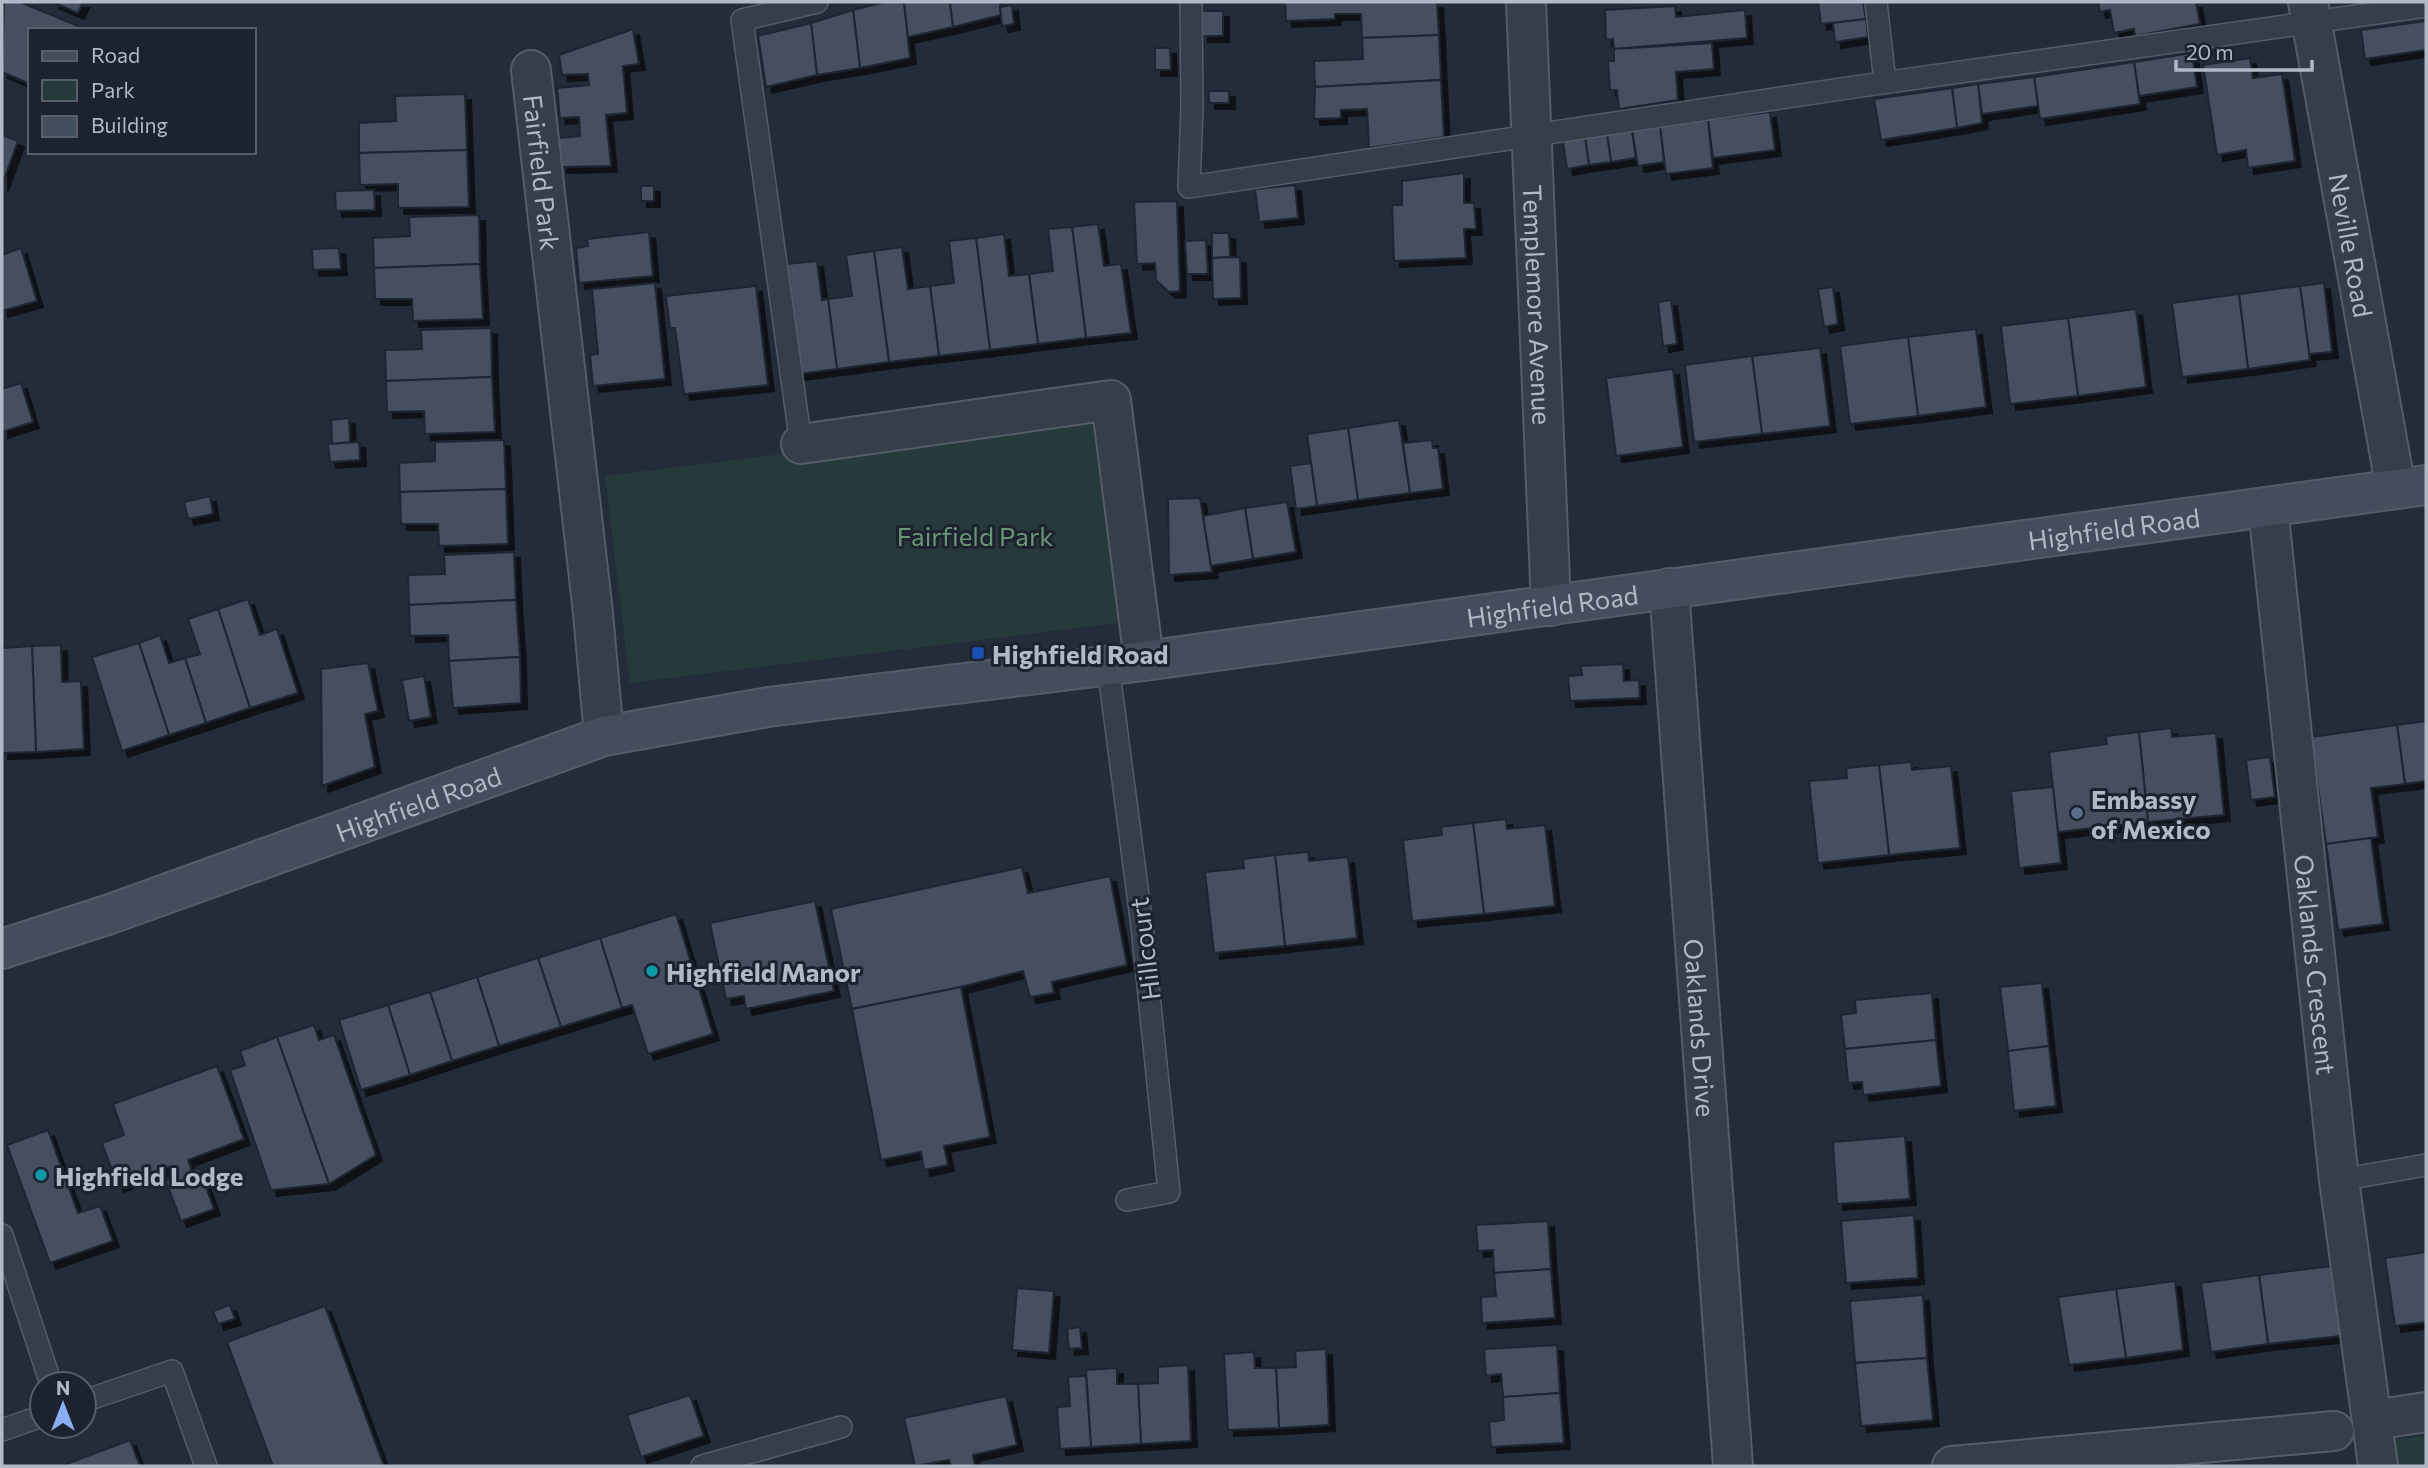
<svg xmlns="http://www.w3.org/2000/svg" width="2428" height="1468" font-family="Commissioner,sans-serif">
  <defs>
    <filter id="shadow"><feDropShadow dx="6" dy="6" stdDeviation="0" flood-color="#0009"/></filter>
  </defs>
  <rect width="100%" height="100%" fill="#232c39"/>
  <g fill="#26393b">
    <path d="M 1102,414 L 1127,622 L 630,683 L 605,476 Z"/>
    <path d="M 2426,1436 L 2426,1466 L 2386,1466 L 2382,1441 Z"/>
  </g>
  <g fill="#444f5e" stroke="#1e2531" stroke-width="2" filter="url(#shadow)">
    <path d="M 4,2 L 20,2 L 88,30 L 30,30 L 30,84 L 2,72 Z"/>
    <path d="M 52,2 L 83,2 L 78,13 Z"/>
    <path d="M 884,2 L 904,2 L 910,58 L 860,68 L 853,10 Z"/>
    <path d="M 904,2 L 950,2 L 953,27 L 908,37 Z"/>
    <path d="M 950,2 L 1000,2 L 1001,15 L 953,27 Z"/>
    <path d="M 1285,2 L 1437,2 L 1439,35 L 1362,38 L 1361,14 L 1335,14 L 1335,19 L 1286,21 Z"/>
    <path d="M 1818,2 L 1863,2 L 1866,19 L 1821,24 Z"/>
    <path d="M 2098,2 L 2196,2 L 2200,24 L 2135,36 L 2134,29 L 2114,33 L 2110,10 L 2100,12 Z"/>
    <path d="M 1012,5 L 1014,24 L 1002,26 L 1000,7 Z"/>
    <path d="M 1675,6 L 1676,17 L 1745,10 L 1747,38 L 1614,49 L 1613,39 L 1606,40 L 1605,10 Z"/>
    <path d="M 853,10 L 860,68 L 817,75 L 811,23 Z"/>
    <rect x="1202" y="11" width="21" height="25"/>
    <path d="M 1866,19 L 1868,37 L 1835,42 L 1833,23 Z"/>
    <path d="M 2426,21 L 2426,50 L 2365,59 L 2361,30 Z"/>
    <path d="M 811,23 L 817,75 L 766,87 L 758,36 Z"/>
    <path d="M 633,29 L 639,64 L 623,66 L 627,113 L 606,115 L 611,166 L 561,167 L 558,138 L 580,136 L 579,117 L 560,118 L 557,88 L 589,85 L 588,74 L 562,75 L 559,55 Z"/>
    <path d="M 1439,35 L 1441,80 L 1315,87 L 1314,61 L 1363,59 L 1362,38 Z"/>
    <path d="M 1712,43 L 1714,69 L 1676,72 L 1678,100 L 1619,109 L 1617,90 L 1610,90 L 1608,61 L 1614,61 L 1614,49 Z"/>
    <path d="M 1155,48 L 1170,48 L 1171,70 L 1155,70 Z"/>
    <path d="M 2192,53 L 2197,87 L 2139,96 L 2134,62 Z"/>
    <path d="M 2250,58 L 2253,78 L 2282,74 L 2295,161 L 2248,168 L 2246,150 L 2217,155 L 2203,65 Z"/>
    <path d="M 2134,62 L 2140,104 L 2040,119 L 2034,77 Z"/>
    <path d="M 2034,77 L 2038,106 L 1982,114 L 1978,84 Z"/>
    <path d="M 1441,80 L 1444,137 L 1369,148 L 1367,109 L 1341,110 L 1341,118 L 1314,119 L 1315,87 Z"/>
    <path d="M 1978,84 L 1982,123 L 1957,128 L 1952,88 Z"/>
    <path d="M 1952,88 L 1957,128 L 1881,140 L 1874,99 Z"/>
    <rect x="1209" y="91" width="20" height="12"/>
    <path d="M 465,94 L 467,150 L 359,153 L 359,123 L 396,121 L 395,96 Z"/>
    <path d="M 1770,112 L 1775,150 L 1713,158 L 1708,120 Z"/>
    <path d="M 1708,120 L 1713,168 L 1666,174 L 1660,126 Z"/>
    <path d="M 1660,126 L 1664,162 L 1638,166 L 1632,131 Z"/>
    <path d="M 1632,131 L 1636,158 L 1611,162 L 1607,134 Z"/>
    <path d="M 1607,134 L 1611,162 L 1589,165 L 1585,137 Z"/>
    <path d="M 2,135 L 18,141 L 2,185 Z"/>
    <path d="M 1585,137 L 1589,165 L 1567,169 L 1563,141 Z"/>
    <path d="M 467,150 L 469,207 L 398,208 L 398,184 L 360,185 L 359,153 Z"/>
    <path d="M 1464,173 L 1464,203 L 1474,203 L 1476,229 L 1464,229 L 1466,258 L 1394,261 L 1392,205 L 1402,205 L 1402,181 Z"/>
    <path d="M 1295,185 L 1298,218 L 1259,222 L 1255,189 Z"/>
    <rect x="641" y="186" width="13" height="15"/>
    <path d="M 374,190 L 375,210 L 336,211 L 335,191 Z"/>
    <path d="M 1177,201 L 1180,291 L 1169,292 L 1156,280 L 1155,263 L 1137,264 L 1134,202 Z"/>
    <path d="M 479,215 L 480,264 L 374,268 L 373,238 L 410,236 L 409,217 Z"/>
    <path d="M 1098,224 L 1104,266 L 1121,264 L 1131,333 L 1086,338 L 1072,227 Z"/>
    <path d="M 1072,227 L 1086,338 L 1038,344 L 1029,274 L 1053,271 L 1048,229 Z"/>
    <path d="M 649,232 L 653,276 L 579,283 L 576,248 L 588,246 L 587,239 Z"/>
    <path d="M 1212,233 L 1229,233 L 1230,257 L 1212,258 Z"/>
    <path d="M 1004,234 L 1009,276 L 1029,274 L 1038,344 L 990,350 L 976,238 Z"/>
    <path d="M 976,238 L 990,350 L 939,356 L 930,286 L 954,283 L 949,241 Z"/>
    <path d="M 1206,240 L 1208,274 L 1187,274 L 1185,241 Z"/>
    <path d="M 902,247 L 908,289 L 930,286 L 939,356 L 889,362 L 874,251 Z"/>
    <path d="M 21,248 L 37,301 L 2,311 L 2,255 Z"/>
    <path d="M 339,248 L 341,269 L 313,270 L 312,249 Z"/>
    <path d="M 874,251 L 889,362 L 837,369 L 828,299 L 852,296 L 846,255 Z"/>
    <path d="M 1240,257 L 1241,298 L 1213,299 L 1212,258 Z"/>
    <path d="M 817,261 L 822,300 L 828,299 L 837,369 L 799,374 L 786,264 Z"/>
    <path d="M 480,264 L 483,319 L 413,321 L 412,299 L 375,299 L 374,268 Z"/>
    <path d="M 655,283 L 665,379 L 593,386 L 590,355 L 598,354 L 592,289 Z"/>
    <path d="M 2324,283 L 2332,352 L 2309,354 L 2300,286 Z"/>
    <path d="M 756,286 L 768,385 L 684,394 L 675,328 L 670,328 L 666,296 Z"/>
    <path d="M 2300,286 L 2310,360 L 2248,369 L 2239,294 Z"/>
    <path d="M 1833,287 L 1838,324 L 1824,327 L 1818,289 Z"/>
    <path d="M 2239,294 L 2248,369 L 2182,377 L 2172,303 Z"/>
    <path d="M 1671,300 L 1677,344 L 1663,346 L 1658,302 Z"/>
    <path d="M 2136,309 L 2146,387 L 2078,396 L 2068,318 Z"/>
    <path d="M 2068,318 L 2078,396 L 2010,404 L 2001,326 Z"/>
    <path d="M 491,328 L 492,377 L 386,381 L 385,350 L 422,349 L 421,330 Z"/>
    <path d="M 1976,329 L 1986,407 L 1918,416 L 1908,337 Z"/>
    <path d="M 1908,337 L 1918,416 L 1850,424 L 1840,346 Z"/>
    <path d="M 1820,348 L 1830,426 L 1762,434 L 1752,356 Z"/>
    <path d="M 1752,356 L 1762,434 L 1694,442 L 1685,365 Z"/>
    <path d="M 1673,369 L 1683,447 L 1616,456 L 1606,378 Z"/>
    <path d="M 492,377 L 495,432 L 425,434 L 424,411 L 387,412 L 386,381 Z"/>
    <path d="M 21,383 L 33,422 L 2,432 L 2,389 Z"/>
    <path d="M 349,418 L 350,442 L 332,444 L 331,420 Z"/>
    <path d="M 1399,420 L 1410,493 L 1358,500 L 1348,428 Z"/>
    <path d="M 1348,428 L 1358,500 L 1317,506 L 1307,434 Z"/>
    <path d="M 504,440 L 506,489 L 400,492 L 399,463 L 435,461 L 435,442 Z"/>
    <path d="M 1432,440 L 1433,448 L 1438,448 L 1443,489 L 1410,493 L 1403,443 Z"/>
    <path d="M 359,442 L 360,460 L 330,462 L 328,444 Z"/>
    <path d="M 1311,463 L 1317,506 L 1296,509 L 1290,466 Z"/>
    <path d="M 506,489 L 508,544 L 439,546 L 438,524 L 401,524 L 400,492 Z"/>
    <path d="M 210,496 L 213,514 L 188,519 L 184,502 Z"/>
    <path d="M 1200,498 L 1212,572 L 1169,575 L 1168,499 Z"/>
    <path d="M 1287,502 L 1296,552 L 1253,559 L 1245,508 Z"/>
    <path d="M 1245,508 L 1253,559 L 1211,566 L 1203,516 Z"/>
    <path d="M 514,552 L 516,600 L 409,605 L 408,575 L 445,574 L 444,555 Z"/>
    <path d="M 248,599 L 260,635 L 277,629 L 298,693 L 250,708 L 218,609 Z"/>
    <path d="M 516,600 L 520,657 L 449,661 L 448,635 L 410,636 L 409,605 Z"/>
    <path d="M 218,609 L 250,708 L 206,723 L 185,658 L 200,654 L 188,619 Z"/>
    <path d="M 160,635 L 169,663 L 185,658 L 206,723 L 169,735 L 139,643 Z"/>
    <path d="M 139,643 L 169,735 L 122,751 L 92,657 Z"/>
    <path d="M 61,645 L 62,682 L 81,681 L 84,749 L 36,752 L 32,646 Z"/>
    <path d="M 32,646 L 36,752 L 2,753 L 2,648 Z"/>
    <path d="M 520,657 L 521,703 L 453,708 L 449,661 Z"/>
    <path d="M 368,663 L 378,711 L 365,714 L 375,767 L 322,786 L 321,669 Z"/>
    <path d="M 1623,664 L 1624,681 L 1639,680 L 1640,698 L 1570,701 L 1568,676 L 1582,675 L 1581,666 Z"/>
    <path d="M 424,676 L 431,717 L 409,721 L 402,680 Z"/>
    <path d="M 2426,721 L 2426,781 L 2405,784 L 2397,725 Z"/>
    <path d="M 2397,725 L 2405,784 L 2371,788 L 2378,837 L 2326,844 L 2311,737 Z"/>
    <path d="M 2171,728 L 2172,737 L 2216,733 L 2224,815 L 2148,822 L 2139,732 Z"/>
    <path d="M 2139,732 L 2148,822 L 2058,832 L 2049,752 L 2107,744 L 2106,736 Z"/>
    <path d="M 2270,757 L 2275,797 L 2251,800 L 2246,760 Z"/>
    <path d="M 1911,762 L 1912,770 L 1951,766 L 1960,848 L 1889,855 L 1879,765 Z"/>
    <path d="M 1879,765 L 1889,855 L 1818,863 L 1809,781 L 1847,778 L 1846,768 Z"/>
    <path d="M 2053,787 L 2061,863 L 2019,868 L 2011,791 Z"/>
    <path d="M 1506,819 L 1507,829 L 1545,825 L 1555,906 L 1484,914 L 1473,823 Z"/>
    <path d="M 1473,823 L 1484,914 L 1412,921 L 1403,840 L 1442,835 L 1441,827 Z"/>
    <path d="M 2371,838 L 2383,924 L 2338,930 L 2326,844 Z"/>
    <path d="M 1308,852 L 1309,861 L 1348,857 L 1357,938 L 1285,946 L 1275,855 Z"/>
    <path d="M 1275,855 L 1285,946 L 1214,953 L 1205,872 L 1244,868 L 1243,859 Z"/>
    <path d="M 1022,867 L 1028,893 L 1110,876 L 1127,965 L 1052,982 L 1054,993 L 1030,997 L 1023,971 L 961,987 L 852,1009 L 831,909 Z"/>
    <path d="M 815,901 L 834,991 L 746,1009 L 744,996 L 726,999 L 710,923 Z"/>
    <path d="M 676,914 L 713,1034 L 648,1054 L 632,1005 L 622,1008 L 600,938 Z"/>
    <path d="M 600,938 L 622,1008 L 561,1027 L 538,958 Z"/>
    <path d="M 538,958 L 561,1027 L 499,1046 L 477,977 Z"/>
    <path d="M 477,977 L 499,1046 L 452,1061 L 430,992 Z"/>
    <path d="M 2042,983 L 2049,1046 L 2008,1051 L 2000,987 Z"/>
    <path d="M 961,987 L 990,1137 L 944,1146 L 948,1165 L 924,1170 L 921,1152 L 881,1160 L 852,1009 Z"/>
    <path d="M 430,992 L 452,1061 L 410,1075 L 388,1005 Z"/>
    <path d="M 1932,993 L 1936,1040 L 1845,1049 L 1841,1015 L 1856,1013 L 1855,1000 Z"/>
    <path d="M 388,1005 L 410,1075 L 361,1090 L 339,1020 Z"/>
    <path d="M 314,1025 L 319,1040 L 334,1035 L 376,1155 L 329,1184 L 277,1037 Z"/>
    <path d="M 277,1037 L 329,1184 L 271,1190 L 230,1070 L 245,1065 L 240,1051 Z"/>
    <path d="M 1936,1040 L 1941,1086 L 1863,1095 L 1862,1082 L 1848,1083 L 1845,1049 Z"/>
    <path d="M 2049,1046 L 2056,1106 L 2014,1111 L 2008,1051 Z"/>
    <path d="M 217,1066 L 244,1139 L 188,1160 L 192,1171 L 199,1168 L 214,1209 L 181,1221 L 166,1181 L 173,1177 L 169,1167 L 118,1186 L 102,1143 L 124,1135 L 113,1104 Z"/>
    <path d="M 48,1130 L 78,1213 L 100,1206 L 113,1241 L 50,1263 L 7,1145 Z"/>
    <path d="M 1905,1136 L 1910,1199 L 1837,1204 L 1833,1142 Z"/>
    <path d="M 1914,1215 L 1918,1278 L 1846,1283 L 1841,1221 Z"/>
    <path d="M 1548,1221 L 1551,1269 L 1494,1273 L 1493,1250 L 1478,1251 L 1476,1225 Z"/>
    <path d="M 2426,1252 L 2426,1322 L 2395,1326 L 2385,1258 Z"/>
    <path d="M 2332,1266 L 2341,1336 L 2268,1344 L 2259,1275 Z"/>
    <path d="M 1551,1269 L 1555,1318 L 1482,1323 L 1481,1297 L 1496,1296 L 1494,1273 Z"/>
    <path d="M 2259,1275 L 2268,1344 L 2211,1352 L 2201,1283 Z"/>
    <path d="M 2175,1281 L 2183,1350 L 2126,1358 L 2116,1289 Z"/>
    <path d="M 1017,1288 L 1054,1291 L 1049,1353 L 1012,1350 Z"/>
    <path d="M 2116,1289 L 2126,1358 L 2069,1365 L 2058,1297 Z"/>
    <path d="M 1923,1295 L 1927,1358 L 1855,1363 L 1850,1301 Z"/>
    <path d="M 230,1305 L 235,1319 L 218,1324 L 213,1311 Z"/>
    <path d="M 325,1306 L 384,1466 L 273,1466 L 227,1342 Z"/>
    <path d="M 1080,1327 L 1082,1348 L 1069,1349 L 1067,1329 Z"/>
    <path d="M 1557,1345 L 1560,1393 L 1503,1397 L 1501,1374 L 1486,1376 L 1484,1349 Z"/>
    <path d="M 1326,1349 L 1329,1425 L 1279,1428 L 1276,1368 L 1296,1367 L 1295,1351 Z"/>
    <path d="M 1254,1352 L 1255,1368 L 1276,1368 L 1279,1428 L 1228,1430 L 1224,1354 Z"/>
    <path d="M 1927,1358 L 1933,1420 L 1861,1426 L 1855,1363 Z"/>
    <path d="M 1188,1365 L 1191,1441 L 1141,1444 L 1138,1384 L 1158,1383 L 1158,1367 Z"/>
    <path d="M 1117,1368 L 1117,1384 L 1138,1384 L 1141,1444 L 1091,1447 L 1086,1370 Z"/>
    <path d="M 1086,1376 L 1091,1447 L 1060,1449 L 1057,1407 L 1070,1406 L 1068,1377 Z"/>
    <path d="M 1560,1393 L 1564,1443 L 1491,1447 L 1489,1422 L 1504,1420 L 1503,1397 Z"/>
    <path d="M 690,1395 L 704,1436 L 641,1457 L 627,1415 Z"/>
    <path d="M 1006,1396 L 1017,1445 L 973,1455 L 975,1466 L 951,1466 L 949,1460 L 915,1466 L 904,1418 Z"/>
    <path d="M 130,1440 L 140,1466 L 61,1466 Z"/>
  </g>
  <g fill="none" stroke-linecap="round" stroke-linejoin="round">
    <defs>
      <g id="lane">
        <path d="M 1191,2 L 1192,108 L 1189,187 L 1854,87 L 2426,6"/>
        <path d="M 1876,2 L 1885,82"/>
        <path d="M 801,444 L 742,20 L 817,2"/>
        <path d="M 1108,665 L 1142,926 L 1169,1192 L 1127,1200"/>
        <path d="M 2339,1180 L 2426,1165"/>
        <path d="M 2,1235 L 51,1384"/>
        <path d="M 84,1401 L 172,1371 L 206,1466"/>
        <path d="M 2,1430 L 42,1416"/>
        <path d="M 702,1466 L 841,1427"/>
      </g>
      <g id="street">
        <path id="s1" d="M 1526,2 L 1551,606"/>
        <path id="s2" d="M 2308,2 L 2396,489"/>
        <path id="s3" d="M 531,70 L 593,613 L 604,736"/>
        <path d="M 801,444 L 1111,400 L 1144,661"/>
        <path id="s4" d="M 2268,507 L 2339,1180 L 2378,1466"/>
        <path id="s5" d="M 1669,588 L 1733,1466"/>
        <path d="M 2373,1420 L 2426,1412"/>
        <path d="M 1952,1466 L 2334,1431"/>
      </g>
      <g id="secondary">
        <path id="s6" d="M 2,949 L 110,914 L 604,736 L 768,707 L 1144,661 L 2426,485"/>
      </g>
    </defs>
    <use href="#lane" stroke="#545c68" stroke-width="24"/>
    <use href="#street" stroke="#545c68" stroke-width="42"/>
    <use href="#secondary" stroke="#545c68" stroke-width="42"/>
    <use href="#lane" stroke="#363e4a" stroke-width="21"/>
    <use href="#street" stroke="#363e4a" stroke-width="38"/>
    <use href="#secondary" stroke="#454d5d" stroke-width="38"/>
  </g>
  <rect fill="#1a4fb4" stroke="#1c232f" stroke-width="2.5" x="971" y="646" width="14" height="14" rx="3.5"/>
  <circle fill="#5c6f8a" stroke="#1c232f" stroke-width="2.5" cx="2077" cy="813" r="7"/>
  <g fill="#0f9aa8" stroke="#1c232f" stroke-width="2.5">
    <circle cx="652" cy="971" r="7"/>
    <circle cx="41" cy="1175" r="7"/>
  </g>
  <g text-anchor="middle" dominant-baseline="central" stroke-width="6" stroke-linejoin="round" paint-order="stroke">
    <g font-size="26" fill="#b1b9c6" stroke="#1c232f">
      <text stroke="none"><textPath href="#s3" startOffset="103">Fairfield Park</textPath></text>
      <text stroke="none"><textPath href="#s2" startOffset="247">Neville Road</textPath></text>
      <text stroke="none"><textPath href="#s1" startOffset="303">Templemore Avenue</textPath></text>
      <text stroke="none"><textPath href="#s6" startOffset="2163">Highfield Road</textPath></text>
      <text stroke="none"><textPath href="#s6" startOffset="1596">Highfield Road</textPath></text>
      <text stroke="none"><textPath href="#s6" startOffset="441">Highfield Road</textPath></text>
      <text transform="translate(1144 949) rotate(-97)">Hillcourt</text>
      <text stroke="none"><textPath href="#s4" startOffset="460">Oaklands Crescent</textPath></text>
      <text stroke="none"><textPath href="#s5" startOffset="441">Oaklands Drive</textPath></text>
    </g>
    <g font-size="26" fill="#699675" stroke="#1c232f">
      <text x="975" y="535">Fairfield Park</text>
    </g>
    <g font-size="26" font-weight="bold" fill="#b1b9c6" stroke="#1c232f" text-anchor="start">
      <text x="992" y="653">Highfield Road</text>
      <text x="2091" y="798">Embassy<tspan x="2091" dy="30">of Mexico</tspan></text>
      <text x="666" y="971">Highfield Manor</text>
      <text x="55" y="1175">Highfield Lodge</text>
    </g>
  </g>
  <rect width="2428" height="1468" fill="none" stroke="#b1b9c6" stroke-width="7"/>
  <rect x="28" y="28" width="228" height="126" fill="#1c232f" stroke="#585f6b" stroke-width="2"/>
  <rect x="42" y="51" width="35" height="10" fill="#454d5d" stroke="#585f6b" stroke-width="2"/>
  <text x="91" y="63" font-size="21" fill="#b1b9c6">Road</text>
  <rect x="42" y="80" width="35" height="21" fill="#26393b" stroke="#585f6b" stroke-width="2"/>
  <text x="91" y="98" font-size="21" fill="#b1b9c6">Park</text>
  <rect x="42" y="116" width="35" height="21" fill="#444f5e" stroke="#585f6b" stroke-width="2"/>
  <text x="91" y="133" font-size="21" fill="#b1b9c6">Building</text>
  <g transform="translate(63 1405)"><circle r="33" fill="#1c232f" stroke="#585f6b" stroke-width="2"/>
  <path d="M0-5L12 26L0 18L-12 26Z" fill="#89aef3"/>
  <text y="-10" font-size="19" font-weight="bold" text-anchor="middle" fill="#b1b9c6">N</text>
  </g>
  <path d="M2176 60v10h136v-10" fill="none" stroke="#b1b9c6" stroke-width="3.5"/>
  <text x="2186" y="60" font-size="21" fill="#b1b9c6" stroke="#1c232f" stroke-width="5" paint-order="stroke">20 m</text>
</svg>
